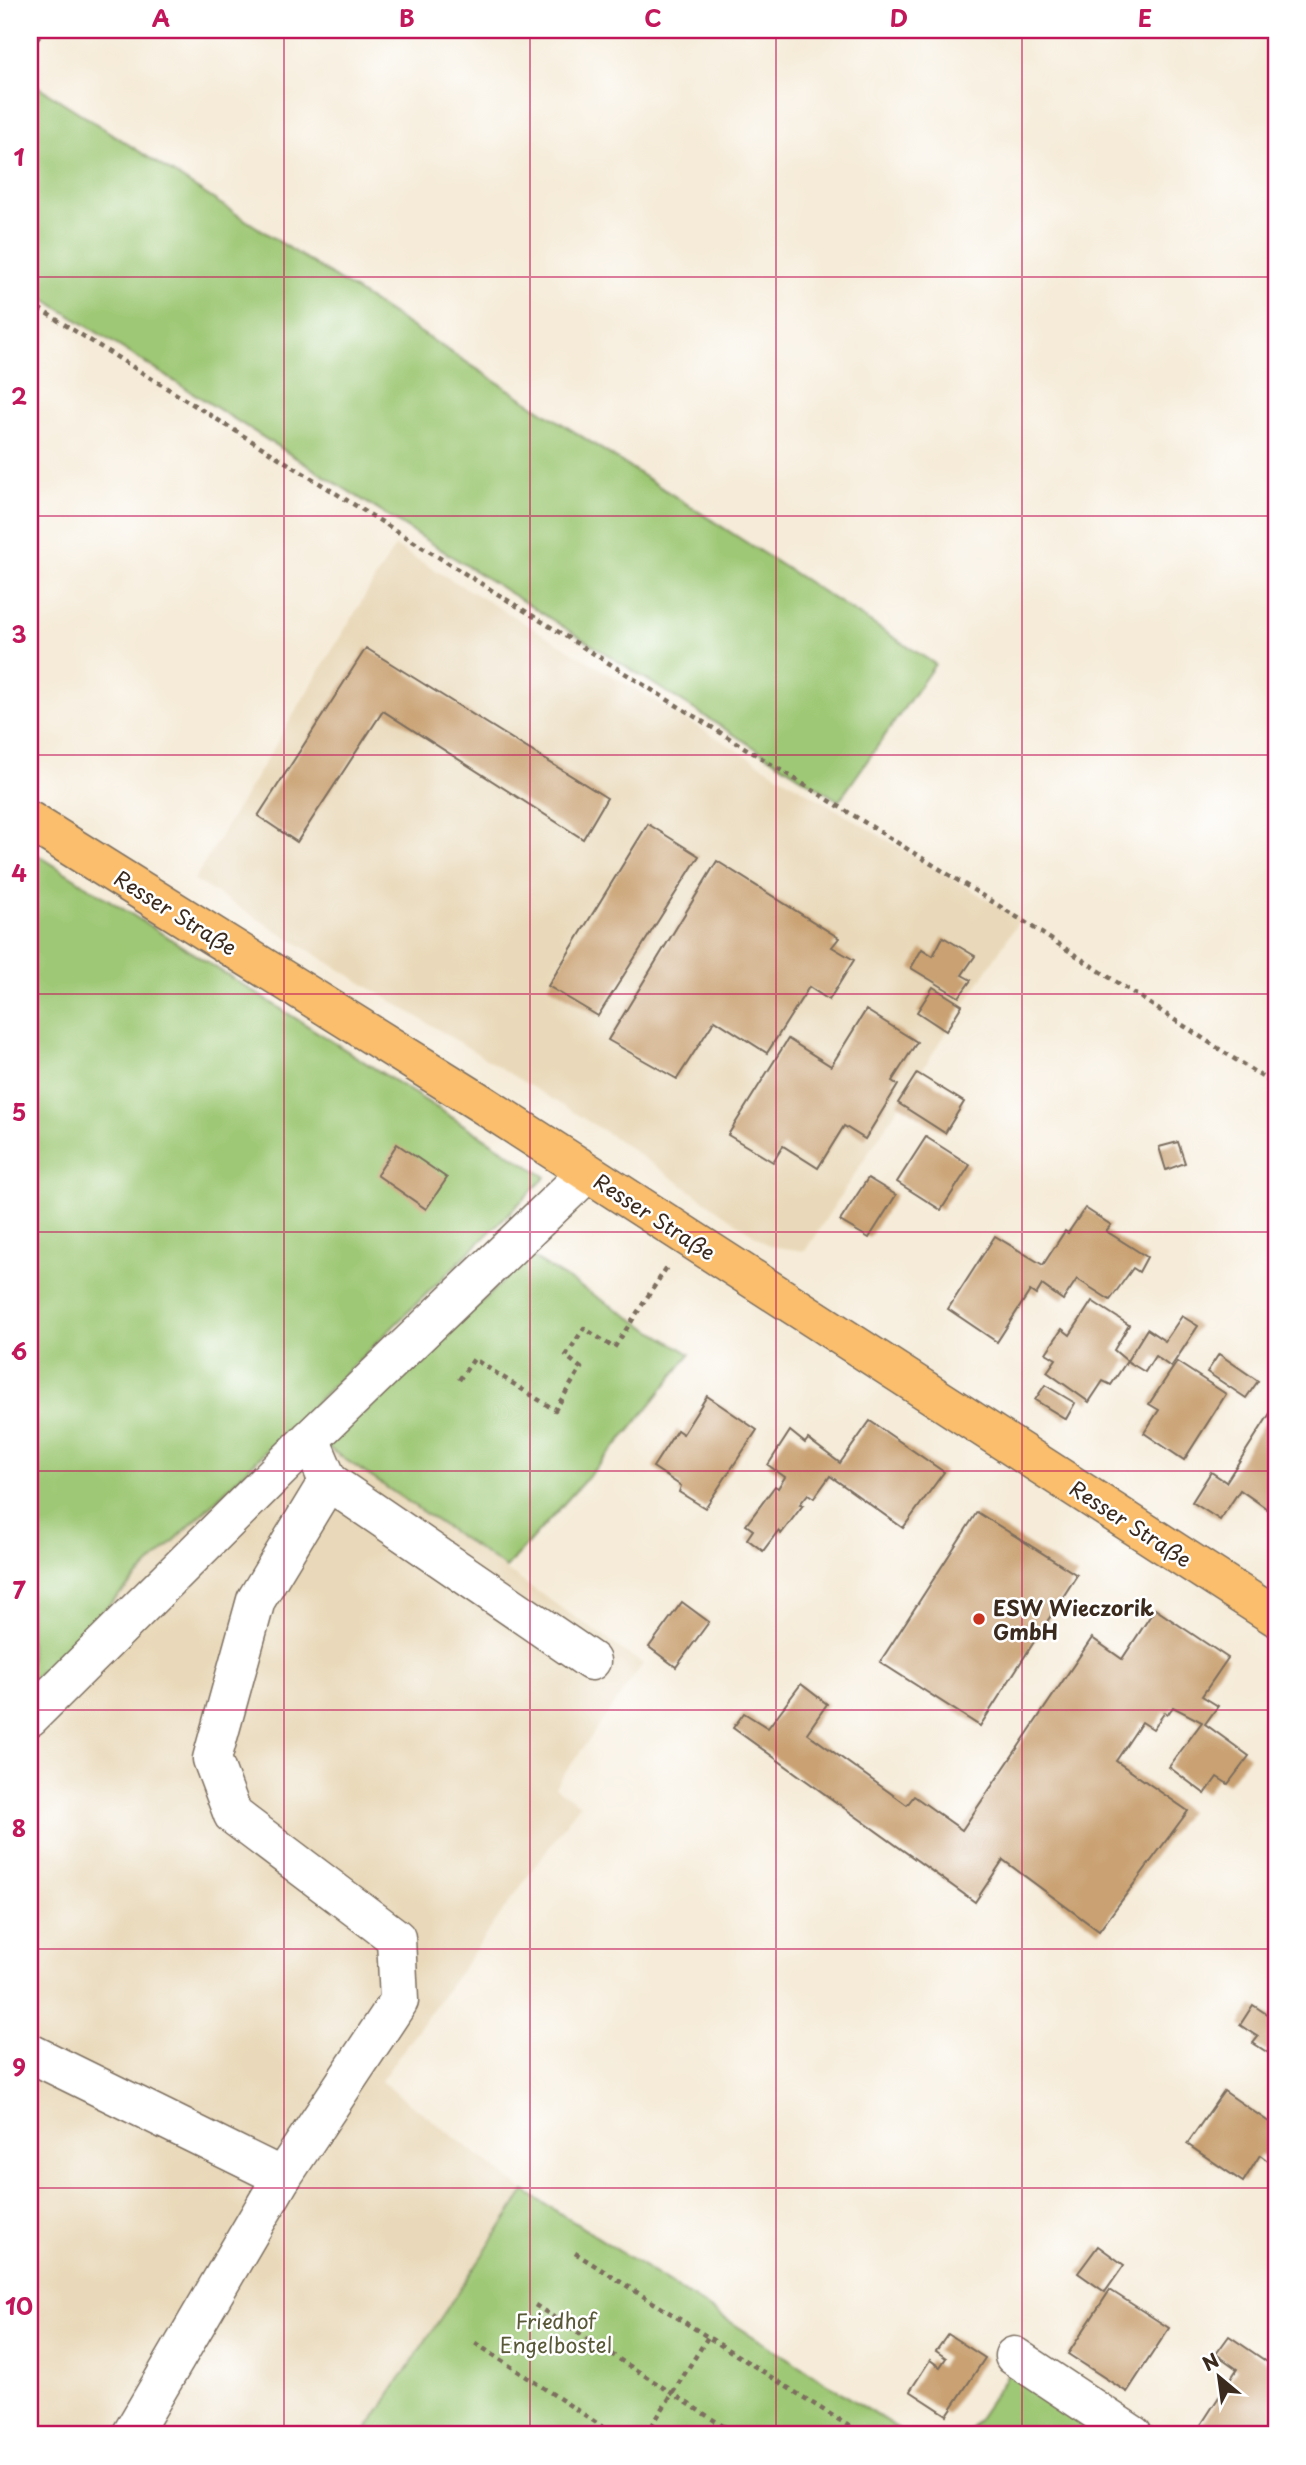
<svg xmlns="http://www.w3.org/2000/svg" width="1306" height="2465" font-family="'Playpen Sans',sans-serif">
  <rect width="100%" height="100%" fill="#fff"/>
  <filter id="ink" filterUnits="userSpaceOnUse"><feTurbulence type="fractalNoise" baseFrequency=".0143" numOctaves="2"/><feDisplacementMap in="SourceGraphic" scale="14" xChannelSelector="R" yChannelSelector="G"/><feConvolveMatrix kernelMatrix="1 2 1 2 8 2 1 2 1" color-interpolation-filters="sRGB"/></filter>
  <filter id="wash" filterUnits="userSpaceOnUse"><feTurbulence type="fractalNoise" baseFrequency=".00686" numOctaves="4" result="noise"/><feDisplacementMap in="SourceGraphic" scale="28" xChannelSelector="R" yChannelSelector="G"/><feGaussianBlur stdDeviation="1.57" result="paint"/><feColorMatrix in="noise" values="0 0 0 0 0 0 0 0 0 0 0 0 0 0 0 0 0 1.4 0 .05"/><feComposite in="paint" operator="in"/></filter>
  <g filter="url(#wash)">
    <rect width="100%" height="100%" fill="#f5ebd8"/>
    <g fill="#e9d9ba">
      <path d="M 395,546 L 1020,919 L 805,1251 L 770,1246 L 612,1136 L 194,880 Z"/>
      <path d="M 327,1447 L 643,1664 L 555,1787 L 580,1804 L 381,2081 L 525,2191 L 363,2435 L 30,2435 L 30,1682 L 251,1465 L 281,1491 Z"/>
    </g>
    <g fill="#9ec875" stroke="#6c794a" stroke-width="2">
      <path d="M 36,85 L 935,664 L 839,801 L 30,290 L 30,92 Z"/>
      <path d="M 30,850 L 546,1177 L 30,1682 Z"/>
      <path d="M 530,1256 L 690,1354 L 631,1429 L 506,1568 L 327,1447 Z"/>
      <path d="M 525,2191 L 908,2435 L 363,2435 Z"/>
      <path d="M 1013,2367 L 1114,2435 L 967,2435 Z"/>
    </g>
    <g id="blocks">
      <g fill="#c9a172">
        <path d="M 366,648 L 607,798 L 583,839 L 383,711 L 297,842 L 258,816 Z"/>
        <path d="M 648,824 L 699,856 L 598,1016 L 548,986 Z"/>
        <path d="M 717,861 L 839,938 L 832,947 L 854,960 L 829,1000 L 809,987 L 767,1053 L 715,1020 L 677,1079 L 608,1040 Z"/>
        <path d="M 943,937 L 975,956 L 962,975 L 971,980 L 959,997 L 911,968 L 922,949 L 933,956 Z"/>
        <path d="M 933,987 L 962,1005 L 946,1031 L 917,1012 Z"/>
        <path d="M 866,1010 L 917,1042 L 892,1081 L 898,1085 L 865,1139 L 844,1126 L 818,1168 L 783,1146 L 773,1162 L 728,1135 L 788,1039 L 831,1066 Z"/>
        <path d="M 917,1073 L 964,1102 L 945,1133 L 898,1103 Z"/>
        <path d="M 926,1137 L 970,1165 L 941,1210 L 897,1182 Z"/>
        <path d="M 1178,1142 L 1185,1163 L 1166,1170 L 1159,1147 Z"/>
        <path d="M 397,1144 L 447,1178 L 426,1209 L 377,1175 Z"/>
        <path d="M 868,1178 L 896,1195 L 869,1238 L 840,1221 Z"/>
        <path d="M 1085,1208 L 1111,1225 L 1106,1231 L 1147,1257 L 1139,1272 L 1133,1268 L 1110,1300 L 1077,1279 L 1063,1300 L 1042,1285 L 1036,1295 L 1030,1291 L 997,1342 L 948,1309 L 995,1236 L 1043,1265 L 1065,1231 L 1068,1233 Z"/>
        <path d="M 1092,1301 L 1129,1325 L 1114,1350 L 1127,1361 L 1111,1385 L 1103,1381 L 1089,1402 L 1047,1372 L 1056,1359 L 1046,1353 L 1062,1329 L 1070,1335 Z"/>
        <path d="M 1182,1316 L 1198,1326 L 1171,1367 L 1155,1356 L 1145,1372 L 1127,1361 L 1147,1329 L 1165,1341 Z"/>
        <path d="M 1219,1354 L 1258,1381 L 1246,1398 L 1207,1372 Z"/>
        <path d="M 1177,1362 L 1226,1394 L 1184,1460 L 1144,1433 L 1159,1410 L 1149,1404 Z"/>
        <path d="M 1045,1385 L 1075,1403 L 1066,1419 L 1035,1400 Z"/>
        <path d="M 707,1396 L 757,1430 L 705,1508 L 679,1492 L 681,1486 L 653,1467 L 677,1430 L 683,1434 Z"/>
        <path d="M 1276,1404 L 1276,1515 L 1240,1490 L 1220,1520 L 1192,1502 L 1211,1472 L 1226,1482 Z"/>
        <path d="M 870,1421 L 944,1472 L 903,1528 L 830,1476 L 814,1498 L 808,1494 L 800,1504 L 803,1505 L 781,1534 L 778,1531 L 763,1551 L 747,1539 L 753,1530 L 746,1525 L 775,1486 L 778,1488 L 785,1477 L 768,1465 L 790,1431 L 805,1443 L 808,1439 L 840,1463 Z"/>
        <path d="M 977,1512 L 1077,1575 L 980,1726 L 880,1662 Z"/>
        <path d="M 682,1602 L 709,1622 L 676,1667 L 649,1647 Z"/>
        <path d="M 1155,1609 L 1228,1658 L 1202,1696 L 1218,1706 L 1205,1724 L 1249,1756 L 1228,1784 L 1217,1777 L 1205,1794 L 1169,1767 L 1202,1722 L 1173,1707 L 1168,1714 L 1165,1712 L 1153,1729 L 1142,1722 L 1116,1761 L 1188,1811 L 1099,1931 L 1003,1860 L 975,1902 L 733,1728 L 744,1713 L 768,1728 L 801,1684 L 827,1704 L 807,1733 L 907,1805 L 914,1796 L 962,1830 L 1092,1638 L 1122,1659 Z"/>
        <path d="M 1253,2005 L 1271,2017 L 1276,2010 L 1276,2058 L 1253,2043 L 1258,2037 L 1240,2025 Z"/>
        <path d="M 1224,2091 L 1276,2127 L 1276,2167 L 1260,2155 L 1243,2182 L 1187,2144 Z"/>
        <path d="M 1098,2246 L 1124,2265 L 1105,2292 L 1078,2273 Z"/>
        <path d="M 1110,2290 L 1169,2328 L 1127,2392 L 1068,2354 Z"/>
        <path d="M 948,2334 L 985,2358 L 947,2415 L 910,2391 L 930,2360 L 940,2367 L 946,2358 L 936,2351 Z"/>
        <path d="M 1229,2336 L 1276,2368 L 1276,2435 L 1195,2434 L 1237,2369 L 1216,2354 Z"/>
      </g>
    </g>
  </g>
  <g filter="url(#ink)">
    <use href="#blocks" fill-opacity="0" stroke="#7c6e5f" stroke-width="2"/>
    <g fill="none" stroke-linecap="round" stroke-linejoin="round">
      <defs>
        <g id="minor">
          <path d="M 328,1481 L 591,1661"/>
          <path d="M 30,1717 L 310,1439 L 587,1173"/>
          <path d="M 30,2053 L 282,2177 L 131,2435"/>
          <path d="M 282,2177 L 399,2001 L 396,1938 L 233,1815 L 212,1759 L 256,1600 L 328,1481 L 310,1439"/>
          <path d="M 1014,2356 L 1133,2435"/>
        </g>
        <path id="major" d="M 30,821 L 479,1102 L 1276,1617"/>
      </defs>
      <use href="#minor" stroke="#7c6e5f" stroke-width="41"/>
      <use href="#major" stroke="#7c6e5f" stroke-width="41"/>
      <g stroke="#7c6e5f" stroke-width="4.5" stroke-dasharray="5 5" stroke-linecap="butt">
        <path d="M 30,47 L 45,30"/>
        <path d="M 30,303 L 1020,919 L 1276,1086"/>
        <path d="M 459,1380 L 474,1359 L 555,1410 L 581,1368 L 566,1356 L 584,1328 L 614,1348 L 667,1267"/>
        <path d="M 575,2253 L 863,2435"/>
        <path d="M 535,2305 L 737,2435"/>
        <path d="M 475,2343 L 615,2435"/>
        <path d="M 646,2435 L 708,2337"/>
      </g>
      <use href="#minor" stroke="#fff" stroke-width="38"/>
      <use href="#major" stroke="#fabe6d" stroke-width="38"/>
    </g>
  </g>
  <path fill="none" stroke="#c2185b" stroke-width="2" stroke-opacity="0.55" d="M 284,30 L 284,2435M 530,30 L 530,2435M 776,30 L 776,2435M 1022,30 L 1022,2435M 30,277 L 1276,277M 30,516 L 1276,516M 30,755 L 1276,755M 30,994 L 1276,994M 30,1232 L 1276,1232M 30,1471 L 1276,1471M 30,1710 L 1276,1710M 30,1949 L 1276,1949M 30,2188 L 1276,2188"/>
  <circle fill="#c8321e" stroke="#fff" stroke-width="2.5" cx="979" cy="1619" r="7"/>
  <g text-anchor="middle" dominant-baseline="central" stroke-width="5" stroke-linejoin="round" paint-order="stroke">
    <g font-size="21" fill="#3b2a1e" stroke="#fff">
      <text transform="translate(176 912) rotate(32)">Resser Straße</text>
      <text transform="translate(655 1216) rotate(33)">Resser Straße</text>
      <text transform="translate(1131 1523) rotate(33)">Resser Straße</text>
    </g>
    <g font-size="21" font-weight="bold" fill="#3b2a1e" stroke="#fff" text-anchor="start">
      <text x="993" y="1607">ESW Wieczorik<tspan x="993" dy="24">GmbH</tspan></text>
    </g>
    <g font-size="21" fill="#595938" stroke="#fff">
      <text x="556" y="2320">Friedhof<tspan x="556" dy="24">Engelbostel</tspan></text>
    </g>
  </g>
  <rect width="1306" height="2465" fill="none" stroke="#fff" stroke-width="77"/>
  <g transform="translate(1219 2377) rotate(331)" stroke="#ffffff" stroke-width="5" paint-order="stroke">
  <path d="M0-5L12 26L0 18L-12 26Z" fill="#3b2a1e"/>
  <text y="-10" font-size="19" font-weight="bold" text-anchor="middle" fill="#3b2a1e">N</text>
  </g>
  <rect x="38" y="38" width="1230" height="2388" fill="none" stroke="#c2185b" stroke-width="2.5"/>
  <g font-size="23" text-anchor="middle" font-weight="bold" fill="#c2185b">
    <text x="161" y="27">A</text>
    <text x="407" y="27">B</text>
    <text x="653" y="27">C</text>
    <text x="899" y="27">D</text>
    <text x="1145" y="27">E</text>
    <text x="19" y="166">1</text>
    <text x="19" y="405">2</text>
    <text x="19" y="643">3</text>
    <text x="19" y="882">4</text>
    <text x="19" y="1121">5</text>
    <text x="19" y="1360">6</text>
    <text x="19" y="1599">7</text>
    <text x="19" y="1837">8</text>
    <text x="19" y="2076">9</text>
    <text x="19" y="2315">10</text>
  </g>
</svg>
